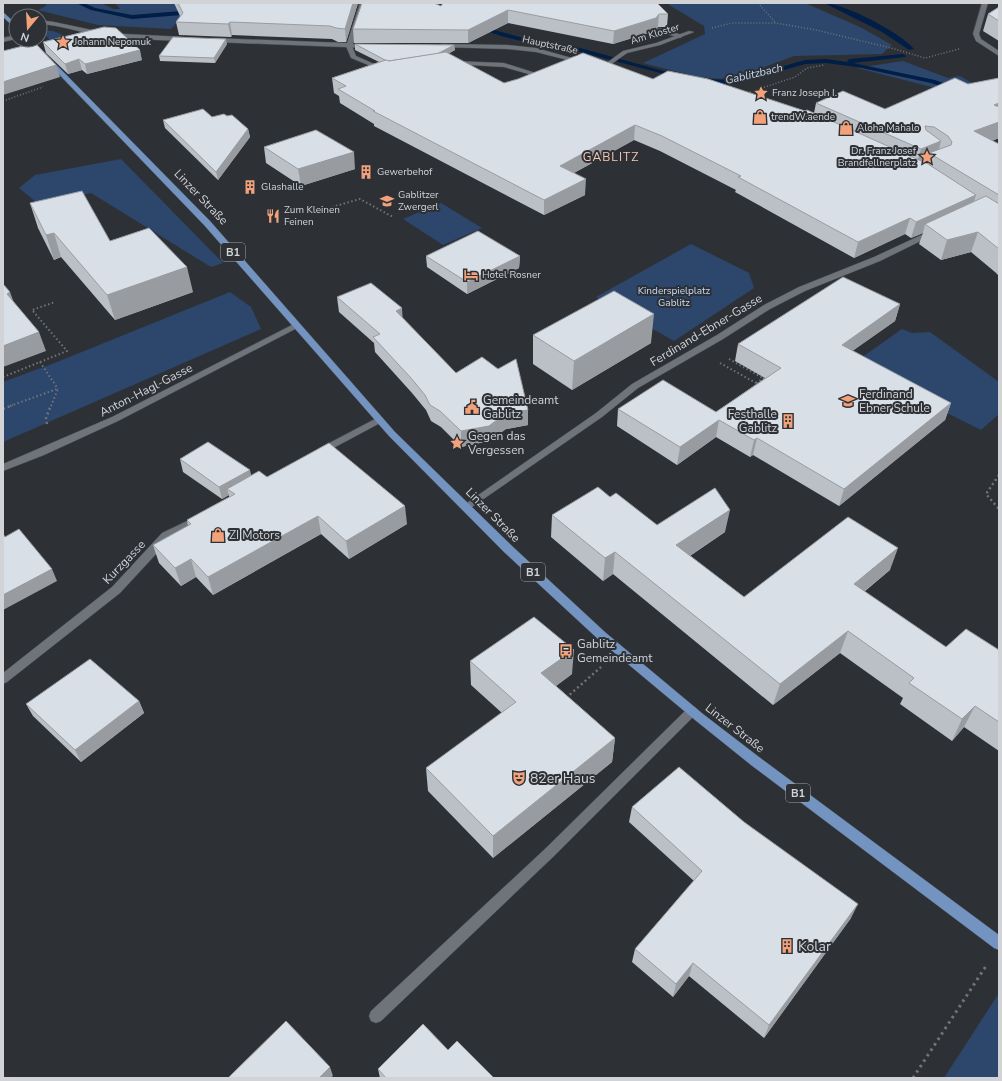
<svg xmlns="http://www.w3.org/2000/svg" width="1002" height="1081" font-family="'Nunito Sans',sans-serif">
  <rect width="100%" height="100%" fill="#2d3136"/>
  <g fill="#2c466c">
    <path d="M 46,3 L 101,3 L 114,9 L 120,9 L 115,3 L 174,3 L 177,8 L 217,3 L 180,19 L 171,29 L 98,25 L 38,10 L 46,6 Z"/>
    <path d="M 666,3 L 805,3 L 860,27 L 892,45 L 882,54 L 794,56 L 751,72 L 721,79 L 698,77 L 643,63 L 705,34 L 704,26 Z"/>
    <path d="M 40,30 L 53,31 L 82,42 L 58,48 Z"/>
    <path d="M 903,61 L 948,78 L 960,76 L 999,99 L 951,92 L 857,68 Z"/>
    <path d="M 121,159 L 223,263 L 211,267 L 91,193 L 54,202 L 36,202 L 19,188 L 35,175 Z"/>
    <path d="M 441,203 L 482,228 L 443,245 L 403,219 Z"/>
    <path d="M 691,244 L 749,273 L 754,288 L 674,341 L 596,297 Z"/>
    <path d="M 230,292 L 251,307 L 261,329 L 3,442 L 3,382 L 57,362 Z"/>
    <path d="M 902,329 L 912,333 L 930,332 L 999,382 L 999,414 L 981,430 L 851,365 Z"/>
    <path d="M 999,993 L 999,1078 L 944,1078 Z"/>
  </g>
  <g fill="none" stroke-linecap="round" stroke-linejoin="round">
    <g fill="#011e46" fill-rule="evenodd">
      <path d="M 76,3 L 84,3 L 95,8 L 132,15 L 194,10 L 197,12 L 194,14 L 132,19 L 91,10 Z"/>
      <path d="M 824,3 C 844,3 901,33 914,49 L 909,50 L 882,32 Z"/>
      <path d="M 476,25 L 527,39 L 573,46 L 682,76 L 679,78 L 573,50 L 525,42 L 501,36 L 476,27 Z"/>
      <path d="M 903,54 L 906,56 L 905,57 L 853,63 L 935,80 L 959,89 L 956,91 L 931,83 L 857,67 L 826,63 L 805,64 L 735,84 C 725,85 710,86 702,81 C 707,77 726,81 735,80 L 805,60 L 826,59 L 847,62 L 848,60 L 850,59 Z"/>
    </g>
    <defs>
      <g id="service">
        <path d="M 659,28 L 682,35 L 683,36 L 680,38 L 657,31 L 656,30 Z"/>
        <path d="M 16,35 L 16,39 L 3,42 L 3,38 Z"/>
        <path d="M 349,44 L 352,46 L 356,56 L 388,70 L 383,71 L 351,58 L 346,46 Z"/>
        <path d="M 454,61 L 504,63 L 542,75 L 539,77 L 504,67 L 452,64 L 451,63 Z"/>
        <path d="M 692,706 L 696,708 L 698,711 L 696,714 L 554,856 L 381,1021 L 376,1023 L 371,1021 L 369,1016 L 371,1011 L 546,848 L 688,708 Z"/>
      </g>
      <g id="minor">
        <path d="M 360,3 L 366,3 L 353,44 L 370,45 L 371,46 L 368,48 L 212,42 L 209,40 L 212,38 L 347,43 Z"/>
        <path d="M 982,3 L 988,3 L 979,34 L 981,39 L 999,51 L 999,56 L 976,41 L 973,34 Z"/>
        <path d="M 40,20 L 54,22 L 106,33 L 184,37 L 187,39 L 184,41 C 155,40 126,39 98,35 C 78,32 60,25 40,24 Z"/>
        <path d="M 689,31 L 694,32 L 660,45 L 627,53 L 606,68 L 601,67 L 623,51 L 656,43 Z"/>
        <path d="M 442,44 L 507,45 L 536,48 L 586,62 L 583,64 L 536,52 L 507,49 L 440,47 L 439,46 Z"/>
        <path d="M 930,231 L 933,231 L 937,233 L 880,261 L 805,291 L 770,309 L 723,339 L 638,388 L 602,417 L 469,509 L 463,509 L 461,507 L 596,413 L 632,384 L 717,335 L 764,305 L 799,287 L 874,257 Z"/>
        <path d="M 294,324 L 297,324 L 301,326 L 118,421 L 44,455 L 3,471 L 3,464 L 112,417 Z"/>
        <path d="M 379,417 L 382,418 L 383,420 L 382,422 L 324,453 L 318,453 L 316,451 L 318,449 Z"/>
        <path d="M 200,515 L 203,516 L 205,518 L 203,520 L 170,539 L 120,593 L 7,682 L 3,684 L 3,673 L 112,587 L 162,533 Z"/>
      </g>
      <g id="primary">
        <path d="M 3,12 L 16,24 L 16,29 L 3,17 Z"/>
        <path d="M 26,40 L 32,40 L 210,221 L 395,432 L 512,546 L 606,633 L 703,714 L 759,757 L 999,935 L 999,950 L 994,948 L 751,765 L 695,720 L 598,639 L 504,552 L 389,436 L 204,225 Z"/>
      </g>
    </defs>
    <use href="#service" stroke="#4a4d52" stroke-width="1"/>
    <use href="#minor" stroke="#4a4d52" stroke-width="1"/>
    <use href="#primary" stroke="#4a4d52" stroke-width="1"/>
    <g stroke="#717478" stroke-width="1.5" stroke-dasharray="1 2" stroke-linecap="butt">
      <path d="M 758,3 L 775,22"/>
      <path d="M 712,28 L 732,23 L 776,23 L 816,30 L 891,48 L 925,58 L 959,49"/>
      <path d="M 747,93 L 795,77 L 807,68 L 824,65"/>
      <path d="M 3,101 L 43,87"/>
    </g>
    <g stroke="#717478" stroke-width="2" stroke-dasharray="1.5 2.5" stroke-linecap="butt">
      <path d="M 332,207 L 360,199 L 393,217"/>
      <path d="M 729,359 L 763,378"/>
      <path d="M 40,362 L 67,351 L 32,310 L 55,302"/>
      <path d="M 720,363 L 756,383 L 758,386"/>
      <path d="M 3,377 L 40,362 L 58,389"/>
      <path d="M 756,383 L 764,378"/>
      <path d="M 10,406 L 57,389"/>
      <path d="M 51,406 L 58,389"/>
    </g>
    <g stroke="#717478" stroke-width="2.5" stroke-dasharray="2 3" stroke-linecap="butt">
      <path d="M 3,409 L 13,405"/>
      <path d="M 47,424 L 46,418 L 51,405"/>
      <path d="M 999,475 L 986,494 L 999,509"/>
      <path d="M 566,698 L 601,667"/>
    </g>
    <path stroke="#717478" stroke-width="3" stroke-dasharray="2.5 4" stroke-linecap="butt" d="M 913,1078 L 986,966"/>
    <use href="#service" fill="#6f747a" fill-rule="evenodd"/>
    <use href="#minor" fill="#6f747a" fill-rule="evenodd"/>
    <use href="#primary" fill="#7393c0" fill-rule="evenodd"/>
  </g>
  <g fill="#bbc0c6">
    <path d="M 174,3 L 358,3 L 346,42 L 338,42 L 332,39 L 232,35 L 231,37 L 179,35 L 176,22 L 180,16 Z"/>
    <path d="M 441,6 L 668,14 L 667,27 L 658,27 L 655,31 L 613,44 L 508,23 L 468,43 L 354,43 L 353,29 Z"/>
    <path d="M 999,7 L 999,41 L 983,31 L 988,14 Z"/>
    <path d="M 43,42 L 142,60 L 87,74 L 82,70 L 68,74 L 46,53 Z"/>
    <path d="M 227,44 L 215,63 L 160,61 L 159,56 Z"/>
    <path d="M 355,44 L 454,45 L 455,50 L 448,54 L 504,83 L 653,79 L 814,113 L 816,103 L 885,109 L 968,84 L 999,78 L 999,138 L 992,141 L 999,144 L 999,276 L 995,272 L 971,252 L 941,260 L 919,244 L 923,233 L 911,238 L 905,234 L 854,258 L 735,192 L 736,190 L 660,151 L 634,140 L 574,173 L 585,195 L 544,215 L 374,126 L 374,124 L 340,103 L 339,96 L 334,93 L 332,78 L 379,62 L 355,50 Z"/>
    <path d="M 227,116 L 248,129 L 250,137 L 218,180 L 165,128 L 163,120 Z"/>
    <path d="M 264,147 L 355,169 L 301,186 L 266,163 Z"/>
    <path d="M 30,203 L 193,292 L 115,320 L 61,257 L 54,260 L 38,228 Z"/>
    <path d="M 426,256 L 520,256 L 519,268 L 467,294 L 427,267 Z"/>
    <path d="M 337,297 L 402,308 L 402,318 L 456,373 L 528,425 L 506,429 L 489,441 L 461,447 L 441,427 L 431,421 L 426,410 L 412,393 L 375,352 L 374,343 L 339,312 Z"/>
    <path d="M 900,304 L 895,321 L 852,351 L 951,403 L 945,420 L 839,506 L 753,455 L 750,457 L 716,437 L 677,465 L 617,426 L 618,409 L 716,412 L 765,378 L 735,361 L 738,344 Z"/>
    <path d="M 533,335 L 651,343 L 572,390 L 533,364 Z"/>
    <path d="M 180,459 L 251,476 L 267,477 L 407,524 L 349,559 L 321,534 L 213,595 L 196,577 L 181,586 L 159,563 L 153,545 L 188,526 L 187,520 L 229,497 L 229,495 L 222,499 L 183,472 Z"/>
    <path d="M 610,497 L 657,525 L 725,532 L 690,556 L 744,597 L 890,570 L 864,592 L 946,647 L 999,650 L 999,751 L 964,727 L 952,741 L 900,704 L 903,698 L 840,653 L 773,705 L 613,574 L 603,581 L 551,537 L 552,515 Z"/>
    <path d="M 470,661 L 572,674 L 556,686 L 615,738 L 612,762 L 493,858 L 428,791 L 426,768 L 502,713 L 471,685 Z"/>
    <path d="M 139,701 L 144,713 L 81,762 L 33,716 L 26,704 Z"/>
    <path d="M 632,807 L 744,822 L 851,918 L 764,1038 L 689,976 L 673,997 L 632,962 L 635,949 L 694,881 L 629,822 Z"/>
    <path d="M 448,1050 L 494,1078 L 380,1078 L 378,1069 Z"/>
  </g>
  <g fill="#989ca1">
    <path d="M 353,3 L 358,3 L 346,42 L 345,29 Z"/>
    <path d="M 508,10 L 508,23 L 468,43 L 468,30 Z"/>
    <path d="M 659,14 L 658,27 L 655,31 L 613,44 L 614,31 Z"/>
    <path d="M 230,22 L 232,35 L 231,37 L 228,24 Z"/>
    <path d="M 226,39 L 227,44 L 215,63 L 214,58 Z"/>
    <path d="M 454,45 L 455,50 L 436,60 L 434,55 Z"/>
    <path d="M 140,50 L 142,60 L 87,74 L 85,64 Z"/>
    <path d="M 79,59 L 82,70 L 68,74 L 65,64 Z"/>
    <path d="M 56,65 L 60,77 L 3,95 L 3,82 Z"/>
    <path d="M 999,103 L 999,118 L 994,105 Z"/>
    <path d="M 999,122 L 999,138 L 968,150 L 974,131 Z"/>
    <path d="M 635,125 L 634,140 L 559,181 L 560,166 Z"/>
    <path d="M 248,129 L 250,137 L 218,180 L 216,172 Z"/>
    <path d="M 941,141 L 937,158 L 929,153 L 926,164 L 915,168 L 921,149 Z"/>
    <path d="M 354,152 L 355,169 L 301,186 L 298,169 Z"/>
    <path d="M 586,179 L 585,195 L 544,215 L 544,200 Z"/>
    <path d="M 976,195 L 971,211 L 925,224 L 923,233 L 911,238 L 916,222 Z"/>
    <path d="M 910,218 L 905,234 L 854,258 L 858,242 Z"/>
    <path d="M 978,232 L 971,252 L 941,260 L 947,240 Z"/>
    <path d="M 54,233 L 61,257 L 54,260 L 46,235 Z"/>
    <path d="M 520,256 L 519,268 L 467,294 L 467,282 Z"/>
    <path d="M 187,267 L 193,292 L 115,320 L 107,295 Z"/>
    <path d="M 10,292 L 17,311 L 7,294 Z"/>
    <path d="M 900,304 L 895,321 L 837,362 L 842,345 Z"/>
    <path d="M 402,308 L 403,324 L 396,311 Z"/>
    <path d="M 654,314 L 651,343 L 572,390 L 574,361 Z"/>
    <path d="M 39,332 L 46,351 L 3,367 L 3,346 Z"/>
    <path d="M 951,403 L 945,420 L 839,506 L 844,489 Z"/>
    <path d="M 528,410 L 528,425 L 506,429 L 489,441 L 461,447 L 461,431 L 506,413 Z"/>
    <path d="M 719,420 L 716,437 L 677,465 L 680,447 Z"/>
    <path d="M 757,438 L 753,455 L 750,457 L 754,440 Z"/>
    <path d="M 250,470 L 253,483 L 227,489 L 229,495 L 222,499 L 219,487 Z"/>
    <path d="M 405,506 L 407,524 L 349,559 L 346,541 Z"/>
    <path d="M 730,510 L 725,532 L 673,567 L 676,545 Z"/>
    <path d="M 318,516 L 321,534 L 213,595 L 208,577 Z"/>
    <path d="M 898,548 L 890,570 L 846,606 L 854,584 Z"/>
    <path d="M 615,552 L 613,574 L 603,581 L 605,558 Z"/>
    <path d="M 191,559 L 196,577 L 181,586 L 175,568 Z"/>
    <path d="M 52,569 L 57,581 L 3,610 L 3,595 Z"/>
    <path d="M 848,631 L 840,653 L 773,705 L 780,684 Z"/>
    <path d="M 574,650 L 572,674 L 540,697 L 541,673 Z"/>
    <path d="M 139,701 L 144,713 L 81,762 L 75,750 Z"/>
    <path d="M 975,706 L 964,727 L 952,741 L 962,719 Z"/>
    <path d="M 615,738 L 612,762 L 493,858 L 493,836 Z"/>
    <path d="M 858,904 L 851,918 L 764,1038 L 769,1025 Z"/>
    <path d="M 693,963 L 689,976 L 673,997 L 676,984 Z"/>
    <path d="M 330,1067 L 333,1076 L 330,1078 L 319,1078 Z"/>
  </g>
  <g fill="#d9dfe6" stroke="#989ca1">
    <path d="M 178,3 L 353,3 L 345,29 L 336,28 L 330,26 L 230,22 L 228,24 L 176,22 L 183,13 Z"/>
    <path d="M 362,3 L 434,3 L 441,6 L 443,3 L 657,3 L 668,14 L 659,14 L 656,18 L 614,31 L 508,10 L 468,30 L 353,29 Z"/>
    <path d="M 999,7 L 999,21 L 988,14 Z"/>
    <path d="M 104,27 L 116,28 L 140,50 L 85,64 L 79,59 L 65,64 L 43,42 Z"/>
    <path d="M 173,37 L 226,39 L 214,58 L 159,56 Z"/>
    <path d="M 35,43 L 56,65 L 3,82 L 3,51 Z"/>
    <path d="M 355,44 L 454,45 L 437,54 L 389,61 L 385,60 Z"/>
    <path d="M 446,52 L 504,83 L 518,79 L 583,53 L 653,79 L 668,71 L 708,79 L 805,111 L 807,110 L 928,164 L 976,195 L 916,222 L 910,218 L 858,242 L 738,177 L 741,176 L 662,136 L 635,125 L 560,166 L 586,179 L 544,200 L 373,111 L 375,111 L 338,89 L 346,86 L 332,78 L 386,60 L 389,61 Z"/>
    <path d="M 955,78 L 968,84 L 999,78 L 999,103 L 994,105 L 999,107 L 999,122 L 974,131 L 999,144 L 999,195 L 929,153 L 951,145 L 952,142 L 948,136 L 934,127 L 925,126 L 926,130 L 941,141 L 921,149 L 816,103 L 843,91 L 885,109 Z"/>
    <path d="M 203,109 L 212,117 L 224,114 L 227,116 L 232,115 L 248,129 L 216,172 L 163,120 Z"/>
    <path d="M 316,130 L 354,152 L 298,169 L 264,147 Z"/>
    <path d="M 82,191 L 110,241 L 149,228 L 187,267 L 107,295 L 54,233 L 46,235 L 30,203 Z"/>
    <path d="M 986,196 L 999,204 L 999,249 L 978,232 L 947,240 L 925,224 Z"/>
    <path d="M 478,231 L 520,256 L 467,282 L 426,256 Z"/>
    <path d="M 843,277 L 900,304 L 842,345 L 951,403 L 844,489 L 757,438 L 754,440 L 719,420 L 680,447 L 618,409 L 663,380 L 716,412 L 781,368 L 738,344 Z"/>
    <path d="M 371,283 L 402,308 L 396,311 L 456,373 L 482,357 L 498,369 L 516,359 L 528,410 L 506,413 L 489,426 L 461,431 L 440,411 L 430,405 L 425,395 L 411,378 L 373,337 L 380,334 L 337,297 Z"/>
    <path d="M 3,284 L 10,292 L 7,294 L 39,332 L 3,346 Z"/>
    <path d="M 614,291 L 654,314 L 574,361 L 533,335 Z"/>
    <path d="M 208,442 L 250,470 L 219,487 L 180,459 Z"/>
    <path d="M 329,443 L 405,506 L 346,541 L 318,516 L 208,577 L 191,559 L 175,568 L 153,545 L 191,524 L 187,520 L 235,494 L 227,489 L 259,471 L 267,477 Z"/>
    <path d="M 598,487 L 610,497 L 616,493 L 657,525 L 715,488 L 730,510 L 676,545 L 744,597 L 848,517 L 898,548 L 854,584 L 946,647 L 966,629 L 999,650 L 999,722 L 975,706 L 962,719 L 909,683 L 914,678 L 848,631 L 780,684 L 615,552 L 605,558 L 552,515 Z"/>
    <path d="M 19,529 L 52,569 L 3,595 L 3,534 L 5,537 Z"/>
    <path d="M 534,617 L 574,650 L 541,673 L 615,738 L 493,836 L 426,768 L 516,702 L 470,661 Z"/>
    <path d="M 90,659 L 139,701 L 75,750 L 26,704 Z"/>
    <path d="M 679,767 L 744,822 L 858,904 L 769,1025 L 693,963 L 676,984 L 635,949 L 702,871 L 632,807 Z"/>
    <path d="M 286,1021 L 330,1067 L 319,1078 L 228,1078 Z"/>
    <path d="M 423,1024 L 448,1050 L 457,1041 L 494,1078 L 386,1078 L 378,1069 Z"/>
  </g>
  <defs>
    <symbol id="sight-bare" viewBox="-9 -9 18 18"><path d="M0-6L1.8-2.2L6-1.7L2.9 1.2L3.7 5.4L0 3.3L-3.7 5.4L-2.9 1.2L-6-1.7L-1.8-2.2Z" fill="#f1a27b" stroke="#2d3136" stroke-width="2.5" paint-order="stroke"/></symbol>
    <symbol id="shop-bare" viewBox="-9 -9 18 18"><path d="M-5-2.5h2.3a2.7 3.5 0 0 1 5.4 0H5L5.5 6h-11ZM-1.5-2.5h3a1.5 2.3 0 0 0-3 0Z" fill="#f1a27b" stroke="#2d3136" stroke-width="2.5" paint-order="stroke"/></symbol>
    <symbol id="building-bare" viewBox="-9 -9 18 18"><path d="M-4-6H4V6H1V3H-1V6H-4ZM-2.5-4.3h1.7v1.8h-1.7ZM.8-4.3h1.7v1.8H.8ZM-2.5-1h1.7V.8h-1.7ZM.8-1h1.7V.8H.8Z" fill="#f1a27b" stroke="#2d3136" stroke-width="2.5" paint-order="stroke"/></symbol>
    <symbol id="school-bare" viewBox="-9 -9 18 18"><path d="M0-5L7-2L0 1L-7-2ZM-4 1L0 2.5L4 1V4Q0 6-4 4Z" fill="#f1a27b" stroke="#2d3136" stroke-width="2.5" paint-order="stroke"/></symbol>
    <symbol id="restaurant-bare" viewBox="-9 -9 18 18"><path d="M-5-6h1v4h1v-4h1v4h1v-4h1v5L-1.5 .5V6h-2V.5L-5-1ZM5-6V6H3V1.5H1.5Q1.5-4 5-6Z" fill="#f1a27b" stroke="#2d3136" stroke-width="2.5" paint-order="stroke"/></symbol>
    <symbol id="hotel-bare" viewBox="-9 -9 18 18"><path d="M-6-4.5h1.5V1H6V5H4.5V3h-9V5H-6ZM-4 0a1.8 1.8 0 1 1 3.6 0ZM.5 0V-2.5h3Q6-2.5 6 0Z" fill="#f1a27b" stroke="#2d3136" stroke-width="2.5" paint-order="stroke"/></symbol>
    <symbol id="civic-bare" viewBox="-9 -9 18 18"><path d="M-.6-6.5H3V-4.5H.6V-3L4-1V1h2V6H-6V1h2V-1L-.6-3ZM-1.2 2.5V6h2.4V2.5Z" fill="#f1a27b" stroke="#2d3136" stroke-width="2.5" paint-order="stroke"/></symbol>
    <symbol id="bus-bare" viewBox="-9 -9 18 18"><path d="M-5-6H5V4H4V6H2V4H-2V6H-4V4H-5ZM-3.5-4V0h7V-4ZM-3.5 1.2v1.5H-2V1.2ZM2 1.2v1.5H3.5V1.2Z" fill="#f1a27b" stroke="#2d3136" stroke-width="2.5" paint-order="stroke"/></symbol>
    <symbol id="theatre-bare" viewBox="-9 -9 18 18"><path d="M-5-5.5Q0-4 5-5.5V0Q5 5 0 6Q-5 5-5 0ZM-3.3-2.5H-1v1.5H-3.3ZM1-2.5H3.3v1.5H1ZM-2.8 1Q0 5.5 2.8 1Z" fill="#f1a27b" stroke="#2d3136" stroke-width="2.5" paint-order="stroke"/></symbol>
  </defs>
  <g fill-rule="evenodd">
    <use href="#sight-bare" x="53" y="32" width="20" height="20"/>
    <use href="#sight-bare" x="751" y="83" width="20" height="20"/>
    <use href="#shop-bare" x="750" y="107" width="20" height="20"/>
    <use href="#shop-bare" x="836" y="118" width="20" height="20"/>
    <use href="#sight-bare" x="917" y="147" width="20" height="20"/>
    <use href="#building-bare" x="356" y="162" width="20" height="20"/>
    <use href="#building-bare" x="240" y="177" width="20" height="20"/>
    <use href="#school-bare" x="377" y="191" width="20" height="20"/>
    <use href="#restaurant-bare" x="263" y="206" width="20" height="20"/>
    <use href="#hotel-bare" x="461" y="265" width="20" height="20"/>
    <use href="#school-bare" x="838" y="391" width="20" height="20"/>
    <use href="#civic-bare" x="462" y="397" width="20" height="20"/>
    <use href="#building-bare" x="778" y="411" width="20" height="20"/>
    <use href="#sight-bare" x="447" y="433" width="20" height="20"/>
    <use href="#shop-bare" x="208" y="525" width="20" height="20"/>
    <use href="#bus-bare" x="556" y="641" width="20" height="20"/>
    <use href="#theatre-bare" x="509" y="768" width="20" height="20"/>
    <use href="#building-bare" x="777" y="936" width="20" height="20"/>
  </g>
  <g text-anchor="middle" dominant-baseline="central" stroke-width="4" stroke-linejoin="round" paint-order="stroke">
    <g font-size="10" fill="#d1d3d7" stroke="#2d3136">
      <text transform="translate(655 34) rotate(-17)">Am Kloster</text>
      <text transform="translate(550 45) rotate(12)">Hauptstraße</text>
    </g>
    <g font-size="10" fill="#d1d3d7" stroke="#2d3136" text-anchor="start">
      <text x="74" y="42">Johann Nepomuk</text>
      <text x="772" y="93">Franz Joseph I.</text>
      <text x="771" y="117">trendW.aende</text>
      <text x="857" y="128">Aloha Mahalo</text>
      <text x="916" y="151" text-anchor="end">Dr. Franz Josef<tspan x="916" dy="12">Brandfellnerplatz</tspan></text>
      <text x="377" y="172">Gewerbehof</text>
      <text x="261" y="187">Glashalle</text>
      <text x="398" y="195">Gablitzer<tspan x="398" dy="12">Zwergerl</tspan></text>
      <text x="284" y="210">Zum Kleinen<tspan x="284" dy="12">Feinen</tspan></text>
      <text x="482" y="275">Hotel Rosner</text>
    </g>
    <g font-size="10" fill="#c6daf7" stroke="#2d3136">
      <text x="674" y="291">Kinderspielplatz<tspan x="674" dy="12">Gablitz</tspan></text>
    </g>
    <g font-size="11" font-style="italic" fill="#c4d8f5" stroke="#2d3136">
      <text transform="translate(754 74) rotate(-13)">Gablitzbach</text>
    </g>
    <g fill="#2d3136" stroke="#a0a2a7" stroke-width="1">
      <rect x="221" y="243" width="24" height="18" rx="3"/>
      <rect x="521" y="563" width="24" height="18" rx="3"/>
      <rect x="786" y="784" width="24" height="18" rx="3"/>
    </g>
    <g font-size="11" font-weight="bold" fill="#d1d3d7">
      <text x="233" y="252">B1</text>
      <text x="533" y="572">B1</text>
      <text x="798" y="793">B1</text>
    </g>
    <g font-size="12" letter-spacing="1" fill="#f7c9b3" stroke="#2d3136">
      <text x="611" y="157">GABLITZ</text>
    </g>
    <g font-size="12" fill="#d1d3d7" stroke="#2d3136">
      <text transform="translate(201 197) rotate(46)">Linzer Straße</text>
      <text transform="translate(706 330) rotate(-31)">Ferdinand-Ebner-Gasse</text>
      <text transform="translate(146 390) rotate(-27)">Anton-Hagl-Gasse</text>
      <text transform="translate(493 515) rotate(45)">Linzer Straße</text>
      <text transform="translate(124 562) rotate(-46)">Kurzgasse</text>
      <text transform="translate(735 728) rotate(38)">Linzer Straße</text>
    </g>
    <g font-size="12" fill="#d1d3d7" stroke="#2d3136" text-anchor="start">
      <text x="859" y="394">Ferdinand<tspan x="859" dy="14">Ebner Schule</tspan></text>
      <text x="483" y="400">Gemeindeamt<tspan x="483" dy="14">Gablitz</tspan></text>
      <text x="777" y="414" text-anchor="end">Festhalle<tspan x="777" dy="14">Gablitz</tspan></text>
      <text x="468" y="436">Gegen das<tspan x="468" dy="14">Vergessen</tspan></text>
      <text x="229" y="535">ZI Motors</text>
      <text x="577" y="644">Gablitz<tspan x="577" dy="14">Gemeindeamt</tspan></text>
    </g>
    <g font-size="14" fill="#d1d3d7" stroke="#2d3136" text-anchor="start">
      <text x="530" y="778">82er Haus</text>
      <text x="798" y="946">Kolar</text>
    </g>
  </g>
  <rect width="1002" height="1081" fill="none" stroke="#d1d3d7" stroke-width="8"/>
  <g transform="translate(28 28) rotate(198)"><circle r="19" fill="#2d3136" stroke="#6f7276"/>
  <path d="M0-3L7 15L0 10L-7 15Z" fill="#f1a27b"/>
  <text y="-6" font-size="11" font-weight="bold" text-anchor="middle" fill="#d1d3d7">N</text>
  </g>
</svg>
